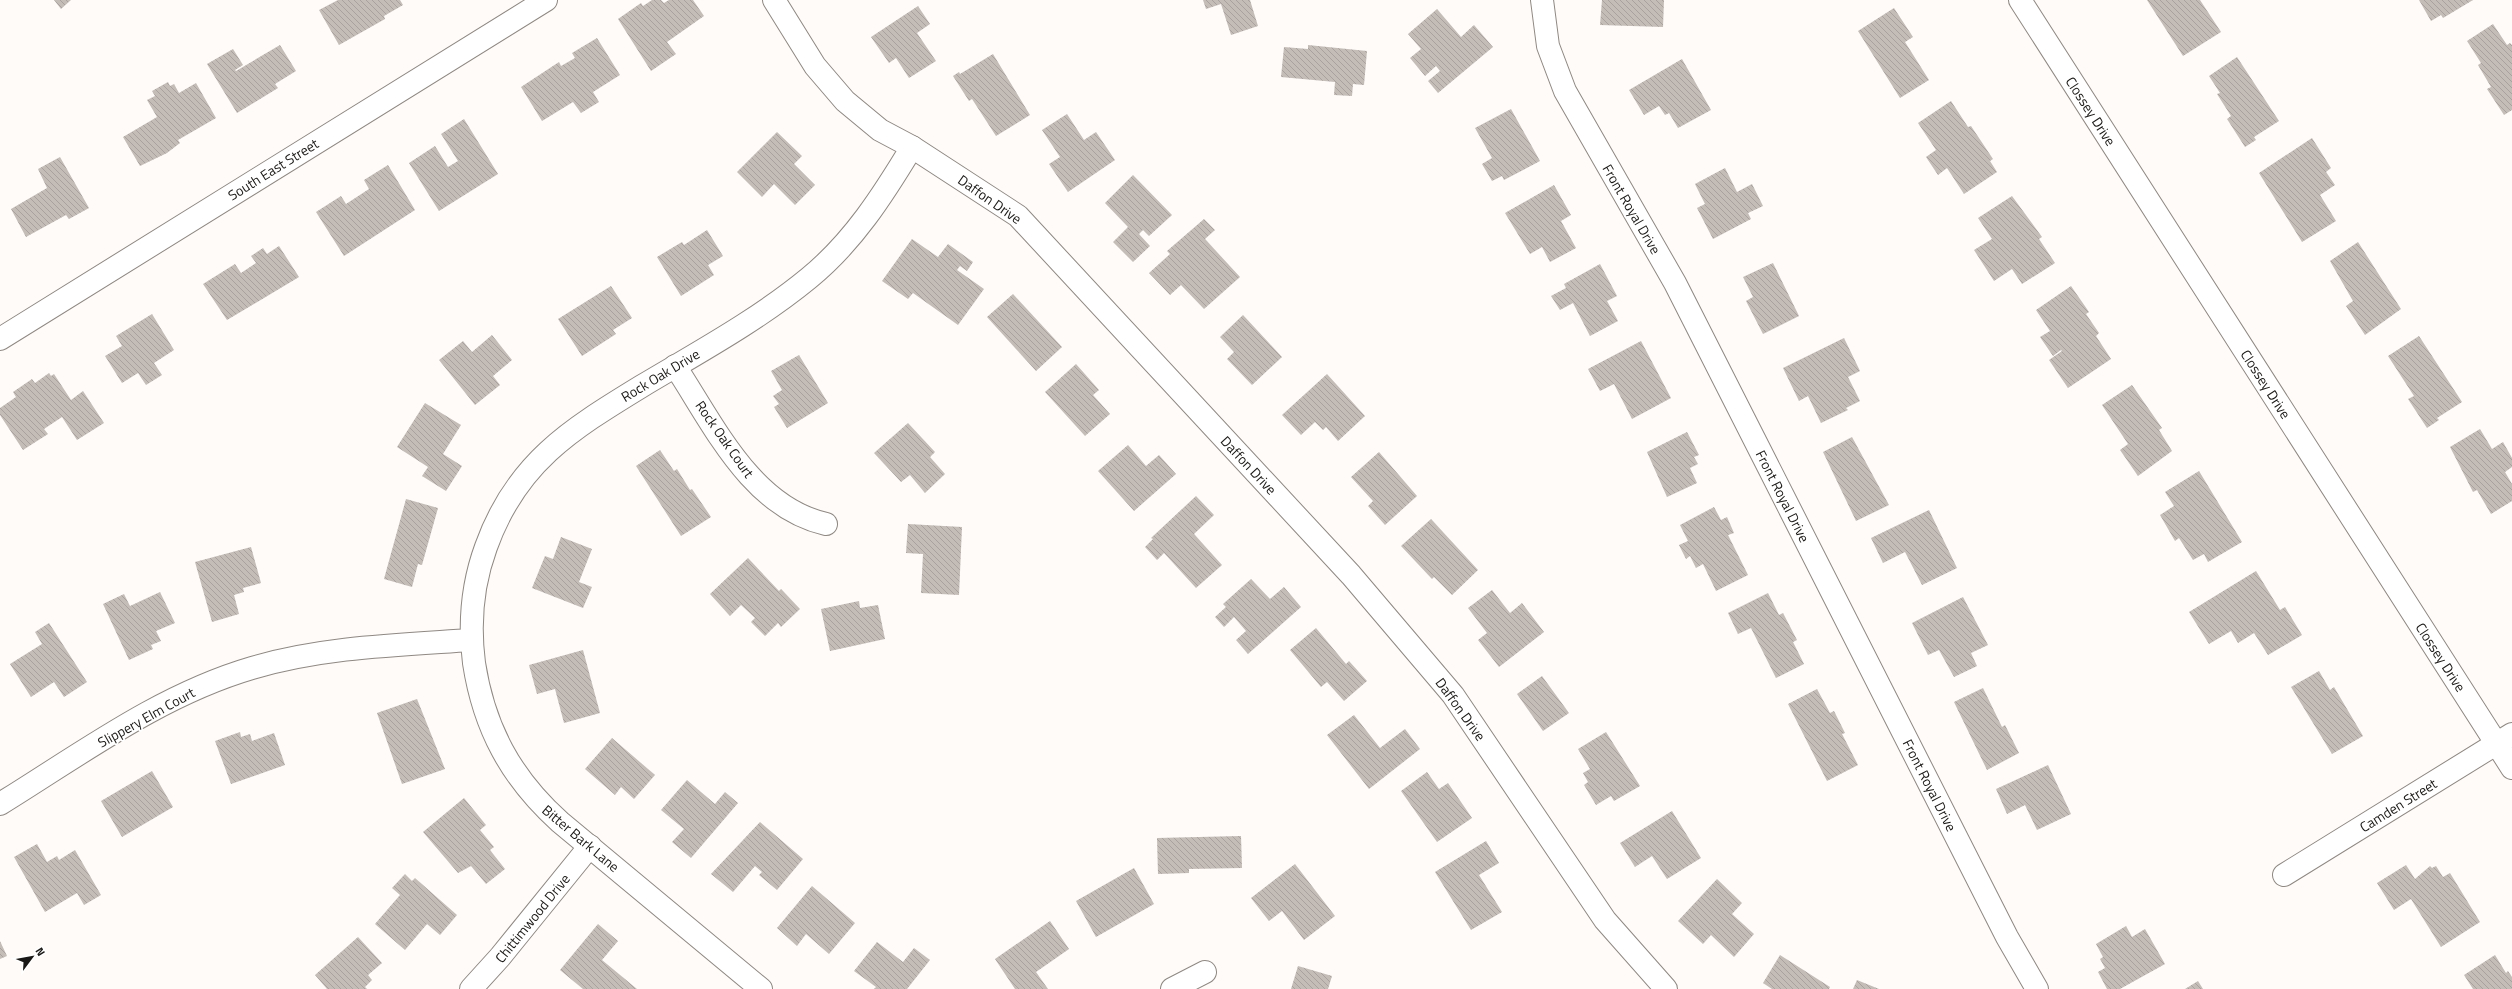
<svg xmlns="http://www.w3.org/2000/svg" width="2512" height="989" font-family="'Titillium Web',sans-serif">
  <defs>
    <pattern id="building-back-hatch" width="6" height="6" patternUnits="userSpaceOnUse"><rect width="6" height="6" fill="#c4bcb7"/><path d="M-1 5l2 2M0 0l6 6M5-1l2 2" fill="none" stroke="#a8a19d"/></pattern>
  </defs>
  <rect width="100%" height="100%" fill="#fefbf9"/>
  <g fill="url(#building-back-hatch)">
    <path d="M 54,0 L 71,0 L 61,9 Z"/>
    <path d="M 338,0 L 400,0 L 403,5 L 384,16 L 385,19 L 339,45 L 319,10 Z"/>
    <path d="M 652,0 L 661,0 L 664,3 L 669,0 L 693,0 L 704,16 L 667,42 L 676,54 L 651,71 L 618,19 L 641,3 L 643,6 Z"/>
    <path d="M 1203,0 L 1250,0 L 1258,26 L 1231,35 L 1221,4 L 1206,9 Z"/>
    <path d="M 1602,0 L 1664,0 L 1663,27 L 1600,25 Z"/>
    <path d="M 2147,0 L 2200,0 L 2221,32 L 2183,56 Z"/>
    <path d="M 2419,0 L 2473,0 L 2443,18 L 2441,15 L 2431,21 Z"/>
    <path d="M 918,6 L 930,24 L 917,33 L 936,61 L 909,78 L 896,58 L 889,63 L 871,37 Z"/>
    <path d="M 1894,8 L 1913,37 L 1905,42 L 1929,80 L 1900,98 L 1858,31 Z"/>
    <path d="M 1437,9 L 1461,37 L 1474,25 L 1493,47 L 1438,93 L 1428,81 L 1440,71 L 1436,66 L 1425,76 L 1410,58 L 1421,49 L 1408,34 Z"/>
    <path d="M 2493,24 L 2507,45 L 2510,43 L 2512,45 L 2512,110 L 2504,115 L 2487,89 L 2491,87 L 2478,65 L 2481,63 L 2467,41 Z"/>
    <path d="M 597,38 L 620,75 L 593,92 L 599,102 L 581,113 L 573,102 L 542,121 L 521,87 L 559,62 L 561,66 L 575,58 L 572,53 Z"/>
    <path d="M 280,45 L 296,71 L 275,84 L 278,88 L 237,113 L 207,64 L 233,49 L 243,65 L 235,70 L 236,71 Z"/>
    <path d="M 1308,45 L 1367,51 L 1364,85 L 1353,84 L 1352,96 L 1334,95 L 1335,82 L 1281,77 L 1284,47 L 1308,49 Z"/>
    <path d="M 993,54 L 1030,115 L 996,136 L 972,99 L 969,101 L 953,76 L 959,72 L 960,74 Z"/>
    <path d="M 2237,57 L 2279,121 L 2254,137 L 2256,140 L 2245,147 L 2227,119 L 2231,116 L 2217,94 L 2220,93 L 2209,76 Z"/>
    <path d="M 1682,59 L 1711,110 L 1678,128 L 1669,113 L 1665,115 L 1659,106 L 1644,115 L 1629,90 Z"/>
    <path d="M 168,82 L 170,86 L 174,84 L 179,93 L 196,83 L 216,118 L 178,140 L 180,143 L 167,153 L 140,166 L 123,137 L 157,117 L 147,100 L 155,96 L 152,91 Z"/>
    <path d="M 1951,101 L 1968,127 L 1971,126 L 1993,159 L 1990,161 L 1997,172 L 1964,194 L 1947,168 L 1938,175 L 1926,157 L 1936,150 L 1918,123 Z"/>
    <path d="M 1511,109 L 1540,161 L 1504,180 L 1502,176 L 1492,181 L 1482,164 L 1492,158 L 1475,128 Z"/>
    <path d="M 1067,114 L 1084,140 L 1096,132 L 1115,160 L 1068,192 L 1049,164 L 1060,157 L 1042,130 Z"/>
    <path d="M 464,119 L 498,174 L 439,211 L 409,163 L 435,146 L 448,167 L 458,161 L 441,134 Z"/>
    <path d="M 777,132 L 802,156 L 794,164 L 815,185 L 795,205 L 774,184 L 762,197 L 737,172 Z"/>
    <path d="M 2312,138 L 2331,168 L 2326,172 L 2335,185 L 2320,195 L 2336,221 L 2302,242 L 2259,173 Z"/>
    <path d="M 60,157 L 89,208 L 69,219 L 66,215 L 26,237 L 11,209 L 47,188 L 38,169 Z"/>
    <path d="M 388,165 L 415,210 L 344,256 L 316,212 L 341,196 L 346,204 L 369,189 L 364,180 Z"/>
    <path d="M 1725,168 L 1737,192 L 1752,184 L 1763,206 L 1748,213 L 1751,219 L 1713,239 L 1697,208 L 1705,204 L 1695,184 Z"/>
    <path d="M 1133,175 L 1172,215 L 1149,236 L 1143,230 L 1139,234 L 1150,246 L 1133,262 L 1113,242 L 1128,227 L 1105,203 Z"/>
    <path d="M 1554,185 L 1571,215 L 1561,221 L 1576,248 L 1550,262 L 1542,247 L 1530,254 L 1505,213 Z"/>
    <path d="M 2012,196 L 2042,237 L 2039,239 L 2055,263 L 2022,284 L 2012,269 L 1994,281 L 1974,250 L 1992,239 L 1978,218 Z"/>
    <path d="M 1204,219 L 1215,230 L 1205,239 L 1240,277 L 1204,309 L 1181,285 L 1170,295 L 1149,273 L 1170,254 L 1167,251 Z"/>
    <path d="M 707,230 L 723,256 L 708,265 L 714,275 L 681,296 L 657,257 L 682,242 L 684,245 Z"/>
    <path d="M 912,239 L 938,257 L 948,244 L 973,262 L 967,271 L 960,266 L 957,270 L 984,289 L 958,325 L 913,293 L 908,299 L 882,281 Z"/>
    <path d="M 2358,242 L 2401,309 L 2365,335 L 2346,306 L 2353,301 L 2330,261 Z"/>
    <path d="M 279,246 L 299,277 L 227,320 L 203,284 L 235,264 L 241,273 L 256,263 L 251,256 L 263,248 L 267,254 Z"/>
    <path d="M 1773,263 L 1799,316 L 1763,334 L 1746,301 L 1753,297 L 1743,277 Z"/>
    <path d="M 1600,264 L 1617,296 L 1607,301 L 1618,321 L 1590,336 L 1573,303 L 1560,310 L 1551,296 L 1566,288 L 1564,284 Z"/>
    <path d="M 611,286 L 632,318 L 613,330 L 616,334 L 582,356 L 558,319 Z"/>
    <path d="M 2071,286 L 2089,312 L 2086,314 L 2099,333 L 2096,336 L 2111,359 L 2068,388 L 2049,360 L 2062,351 L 2061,350 L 2053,356 L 2040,337 L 2050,331 L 2036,310 Z"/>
    <path d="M 1013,294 L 1062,347 L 1036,371 L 987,317 Z"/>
    <path d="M 152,314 L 174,350 L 154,363 L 162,375 L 146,385 L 138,373 L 122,383 L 105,356 L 122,346 L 116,336 Z"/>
    <path d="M 1243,315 L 1282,357 L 1252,385 L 1227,359 L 1234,352 L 1220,337 Z"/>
    <path d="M 492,335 L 512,360 L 493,376 L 500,385 L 475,405 L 439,360 L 463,341 L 472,352 Z"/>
    <path d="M 2419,336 L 2462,402 L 2437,418 L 2439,420 L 2427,428 L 2408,399 L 2414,396 L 2388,356 Z"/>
    <path d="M 1844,338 L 1860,371 L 1848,377 L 1860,401 L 1846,408 L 1848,410 L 1821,423 L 1808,396 L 1799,401 L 1783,368 Z"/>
    <path d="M 1641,341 L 1671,398 L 1632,419 L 1614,384 L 1600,391 L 1588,369 Z"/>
    <path d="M 799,355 L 828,403 L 787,428 L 774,407 L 779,404 L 773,396 L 782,390 L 771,371 Z"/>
    <path d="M 1076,364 L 1099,390 L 1093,395 L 1110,414 L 1085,436 L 1045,392 Z"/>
    <path d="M 49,373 L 51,376 L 54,374 L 71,400 L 83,391 L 104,423 L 77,440 L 62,417 L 44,429 L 48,434 L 23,450 L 0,415 L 0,408 L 16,397 L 13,392 L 32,379 L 35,383 Z"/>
    <path d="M 1327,374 L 1365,416 L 1338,441 L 1326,427 L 1323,430 L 1315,422 L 1301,435 L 1282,415 Z"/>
    <path d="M 2132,385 L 2162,428 L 2159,430 L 2172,451 L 2138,476 L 2120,450 L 2128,444 L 2102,405 Z"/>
    <path d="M 425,403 L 461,425 L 443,454 L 462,466 L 446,491 L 422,476 L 428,467 L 397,447 Z"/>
    <path d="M 908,423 L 935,452 L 930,457 L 945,474 L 925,493 L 910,475 L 901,482 L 874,453 Z"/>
    <path d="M 2480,429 L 2492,449 L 2503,442 L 2512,458 L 2512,467 L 2505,472 L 2512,484 L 2512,501 L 2491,514 L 2477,490 L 2473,492 L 2450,447 Z"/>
    <path d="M 1687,432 L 1699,455 L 1694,457 L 1698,464 L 1690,468 L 1697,483 L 1667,497 L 1647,452 Z"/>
    <path d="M 1852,437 L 1889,505 L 1856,521 L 1823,452 Z"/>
    <path d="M 1128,445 L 1146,466 L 1159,455 L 1176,474 L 1134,511 L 1098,471 Z"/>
    <path d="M 660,450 L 674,471 L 677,469 L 690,490 L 692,489 L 711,517 L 681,536 L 636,466 Z"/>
    <path d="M 1379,452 L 1417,496 L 1385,525 L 1368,506 L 1373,501 L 1351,477 Z"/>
    <path d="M 2199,471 L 2242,542 L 2208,562 L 2204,554 L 2193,560 L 2179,538 L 2175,541 L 2160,515 L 2174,506 L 2165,492 Z"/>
    <path d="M 1196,496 L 1214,515 L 1194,534 L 1222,565 L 1196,588 L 1164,553 L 1157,560 L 1145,547 L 1153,539 L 1151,538 Z"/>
    <path d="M 406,499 L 438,508 L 422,565 L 418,564 L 412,587 L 384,579 Z"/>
    <path d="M 1714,507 L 1721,520 L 1727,517 L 1734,533 L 1728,535 L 1748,575 L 1716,591 L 1703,564 L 1696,568 L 1690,556 L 1686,559 L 1679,545 L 1688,541 L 1680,525 Z"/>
    <path d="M 1929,510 L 1957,568 L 1922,585 L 1905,552 L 1883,563 L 1871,538 Z"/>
    <path d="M 1431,519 L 1478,570 L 1452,595 L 1434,577 L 1432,579 L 1401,546 Z"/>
    <path d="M 908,524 L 962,527 L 959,595 L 921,593 L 923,554 L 906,553 Z"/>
    <path d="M 561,537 L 592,549 L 579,582 L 592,587 L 583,608 L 532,588 L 545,556 L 553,559 Z"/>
    <path d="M 251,547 L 261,583 L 243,588 L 244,592 L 234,595 L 239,614 L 212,622 L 195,562 Z"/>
    <path d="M 748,558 L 779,591 L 781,589 L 800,609 L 781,627 L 778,623 L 765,636 L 751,622 L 755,618 L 741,605 L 730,616 L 710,594 Z"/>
    <path d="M 2256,571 L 2280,610 L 2285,607 L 2302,635 L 2268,655 L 2254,633 L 2238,643 L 2231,631 L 2209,644 L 2189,612 Z"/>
    <path d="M 1251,579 L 1270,599 L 1284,587 L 1301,607 L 1248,654 L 1236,640 L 1246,631 L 1234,617 L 1224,627 L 1215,617 L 1226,607 L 1223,604 Z"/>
    <path d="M 1492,590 L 1510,613 L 1522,603 L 1544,632 L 1499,667 L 1478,640 L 1487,633 L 1468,608 Z"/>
    <path d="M 160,592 L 175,623 L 156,631 L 161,641 L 151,645 L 153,649 L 129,660 L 103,604 L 124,594 L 130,606 Z"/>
    <path d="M 1768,593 L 1779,615 L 1783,613 L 1797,640 L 1793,642 L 1804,664 L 1776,678 L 1751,628 L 1738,634 L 1728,613 Z"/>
    <path d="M 1963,597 L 1988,645 L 1971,653 L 1977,666 L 1954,677 L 1939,650 L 1928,655 L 1912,623 Z"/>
    <path d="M 859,601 L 860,608 L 878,605 L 885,639 L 830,651 L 821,609 Z"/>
    <path d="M 49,623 L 87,682 L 64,697 L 54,682 L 31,697 L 10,664 L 42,644 L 35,632 Z"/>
    <path d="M 1316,628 L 1346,664 L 1349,661 L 1367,681 L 1344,701 L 1327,682 L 1321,687 L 1290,650 Z"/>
    <path d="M 583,650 L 600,713 L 564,723 L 555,689 L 537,694 L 529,665 Z"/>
    <path d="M 2319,671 L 2330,690 L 2334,687 L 2363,736 L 2332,754 L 2291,687 Z"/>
    <path d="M 1542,676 L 1569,713 L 1543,731 L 1517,694 Z"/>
    <path d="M 1983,688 L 2002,727 L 2005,725 L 2019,753 L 1987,770 L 1954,702 Z"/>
    <path d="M 1817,689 L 1830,713 L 1834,711 L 1845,733 L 1842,734 L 1858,765 L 1827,781 L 1788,704 Z"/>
    <path d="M 417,699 L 445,769 L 402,784 L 377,713 Z"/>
    <path d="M 1354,715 L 1380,748 L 1405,729 L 1420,749 L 1369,789 L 1327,735 Z"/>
    <path d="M 240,732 L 241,737 L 250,734 L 252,741 L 274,733 L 285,765 L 231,784 L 215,741 Z"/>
    <path d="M 1606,732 L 1640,786 L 1614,801 L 1611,796 L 1596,805 L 1584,785 L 1588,782 L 1583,773 L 1590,769 L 1578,749 Z"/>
    <path d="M 612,738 L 655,775 L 634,799 L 621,787 L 615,795 L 585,769 Z"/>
    <path d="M 2048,765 L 2071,814 L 2037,830 L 2025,805 L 2007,814 L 1996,789 Z"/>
    <path d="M 152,771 L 173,807 L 122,837 L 101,801 Z"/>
    <path d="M 1427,772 L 1439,789 L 1448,783 L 1472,818 L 1437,842 L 1401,791 Z"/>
    <path d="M 687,780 L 715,804 L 725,792 L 738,803 L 691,858 L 672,842 L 684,829 L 661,810 Z"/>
    <path d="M 464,798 L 486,825 L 480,830 L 494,847 L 490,850 L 505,869 L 486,884 L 471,866 L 458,873 L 423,832 Z"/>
    <path d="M 1672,811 L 1701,858 L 1667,879 L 1652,856 L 1635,867 L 1620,843 Z"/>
    <path d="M 760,822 L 803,859 L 777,890 L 759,875 L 762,872 L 755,866 L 733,892 L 711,874 Z"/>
    <path d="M 1241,836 L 1242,868 L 1189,869 L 1189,873 L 1158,874 L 1157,838 Z"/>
    <path d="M 1486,841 L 1499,863 L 1479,875 L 1502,912 L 1471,930 L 1435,872 Z"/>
    <path d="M 37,844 L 47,862 L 57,856 L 59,860 L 75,850 L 101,895 L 84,905 L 77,893 L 45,912 L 14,857 Z"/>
    <path d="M 1295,864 L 1335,916 L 1304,940 L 1282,911 L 1269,921 L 1251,898 Z"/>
    <path d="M 2406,865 L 2415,879 L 2430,866 L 2432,868 L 2436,866 L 2443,877 L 2450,873 L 2480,922 L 2441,947 L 2411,899 L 2394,910 L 2377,883 Z"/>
    <path d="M 1134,868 L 1154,904 L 1096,937 L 1076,901 Z"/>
    <path d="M 405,874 L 412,881 L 415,878 L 457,915 L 440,935 L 427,924 L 405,950 L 375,924 L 400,895 L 392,888 Z"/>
    <path d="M 1717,879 L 1742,903 L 1732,914 L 1754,934 L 1734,957 L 1711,935 L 1703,944 L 1678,921 Z"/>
    <path d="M 812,886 L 855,923 L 829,954 L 806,934 L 797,946 L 777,928 Z"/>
    <path d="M 1050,921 L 1069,949 L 1036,972 L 1048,989 L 1015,989 L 995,959 Z"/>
    <path d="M 598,924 L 618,941 L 602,960 L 637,989 L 583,989 L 560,970 Z"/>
    <path d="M 2126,926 L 2132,937 L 2145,929 L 2165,964 L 2120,989 L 2107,989 L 2098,972 L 2105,968 L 2100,959 L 2103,957 L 2096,944 Z"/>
    <path d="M 358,937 L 382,963 L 368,975 L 372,980 L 365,987 L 367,989 L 327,989 L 315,975 Z"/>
    <path d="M 0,941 L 7,956 L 0,959 Z"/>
    <path d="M 877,942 L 903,962 L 914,948 L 930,960 L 907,989 L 874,989 L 876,987 L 854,971 Z"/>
    <path d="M 1780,955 L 1830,987 L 1829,989 L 1772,989 L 1763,983 Z"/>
    <path d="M 2495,955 L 2506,973 L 2508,971 L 2512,977 L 2512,989 L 2473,989 L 2464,975 Z"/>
    <path d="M 1298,966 L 1332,976 L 1328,989 L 1291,989 Z"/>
    <path d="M 1857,980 L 1879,989 L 1853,989 Z"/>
    <path d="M 2198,981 L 2203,989 L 2185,989 Z"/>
  </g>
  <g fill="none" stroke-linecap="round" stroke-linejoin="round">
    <defs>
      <g id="street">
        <path d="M 774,0 L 815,66 L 845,101 L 880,130 L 912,147 L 1018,216 L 1351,575 L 1453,695 L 1605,920 L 1666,989"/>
        <path d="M 1542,0 L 1548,46 L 1565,91 L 1675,283 L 2007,937 L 2037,989"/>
        <path d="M 2020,0 L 2512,768"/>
        <path d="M 0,339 L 546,0"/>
        <path d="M 675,366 C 714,425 751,507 826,524"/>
        <path d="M 0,804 C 81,754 160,695 252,668 C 323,647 398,645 471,640"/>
        <path d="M 2284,875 L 2512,734"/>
        <path d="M 471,989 L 500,957 L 590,846"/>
        <path d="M 761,989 L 560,822 C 511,778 484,728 474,663 C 469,624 472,585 486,547 C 516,463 570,430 642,386 C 699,352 758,320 809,278 C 853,242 883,195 912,147"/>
        <path d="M 1172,989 L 1205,972"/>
      </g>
    </defs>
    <use href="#street" stroke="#8f8883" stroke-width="24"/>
    <use href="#street" stroke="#fff" stroke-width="22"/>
  </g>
  <g text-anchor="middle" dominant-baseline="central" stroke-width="3.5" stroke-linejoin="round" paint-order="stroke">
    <g font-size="14" fill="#1a1816" stroke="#fff">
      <text transform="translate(2091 111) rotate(57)">Clossey Drive</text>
      <text transform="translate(273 169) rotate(-32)">South East Street</text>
      <text transform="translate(990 199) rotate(35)">Daffon Drive</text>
      <text transform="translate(1632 209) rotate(60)">Front Royal Drive</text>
      <text transform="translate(660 375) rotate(-31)">Rock Oak Drive</text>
      <text transform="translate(2266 384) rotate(57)">Clossey Drive</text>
      <text transform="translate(725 439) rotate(55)">Rock Oak Court</text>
      <text transform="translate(1249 465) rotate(47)">Daffon Drive</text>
      <text transform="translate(1783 496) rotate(63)">Front Royal Drive</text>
      <text transform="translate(2441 657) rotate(57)">Clossey Drive</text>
      <text transform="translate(1461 709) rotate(54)">Daffon Drive</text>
      <text transform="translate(146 717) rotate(-29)">Slippery Elm Court</text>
      <text transform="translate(1930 785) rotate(63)">Front Royal Drive</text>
      <text transform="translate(2398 805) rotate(-32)">Camden Street</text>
      <text transform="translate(581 838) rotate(40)">Bitter Bark Lane</text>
      <text transform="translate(532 918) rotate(-51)">Chittimwood Drive</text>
    </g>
  </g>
  <g transform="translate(32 957) rotate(58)" stroke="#ffffff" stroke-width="3" paint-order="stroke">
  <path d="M0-3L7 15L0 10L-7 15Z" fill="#1a1816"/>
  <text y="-6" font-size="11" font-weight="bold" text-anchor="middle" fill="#1a1816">N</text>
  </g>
</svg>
